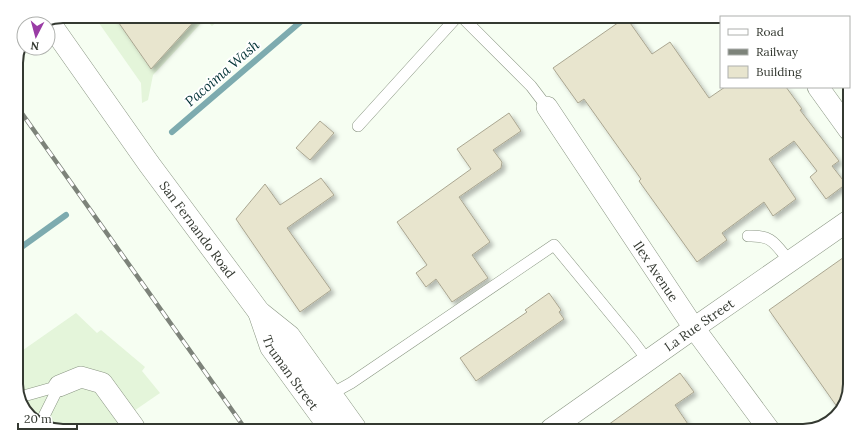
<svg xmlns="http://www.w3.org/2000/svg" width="866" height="447" font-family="Lora,serif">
  <defs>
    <filter id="shadow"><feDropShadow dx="3.5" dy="3.5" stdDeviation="2" flood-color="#0004"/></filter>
  </defs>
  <rect width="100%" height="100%" fill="#f6fef2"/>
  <g fill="#e4f5da">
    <path d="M 94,16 L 222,17 L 212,26 L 205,19 L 153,75 L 148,100 L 142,103 L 141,83 Z"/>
    <path d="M 76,313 L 97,333 L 101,330 L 145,367 L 142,371 L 160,393 L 112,426 L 42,426 L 24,410 L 16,387 L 16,355 Z"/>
  </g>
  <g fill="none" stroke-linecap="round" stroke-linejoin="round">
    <g stroke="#7dabaf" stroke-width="6">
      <path d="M 172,132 L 305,18"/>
      <path d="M 16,251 L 66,215"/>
    </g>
  </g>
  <g fill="#e8e5ce" stroke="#aaa691" filter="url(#shadow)">
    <path d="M 114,16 L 155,17 L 198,17 L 151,69 Z"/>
    <path d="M 622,20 L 628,20 L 652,54 L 670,42 L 709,98 L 725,87 L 786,87 L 802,109 L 800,110 L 839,161 L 832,166 L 846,184 L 826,199 L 810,177 L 817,171 L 794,141 L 769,159 L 796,199 L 773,216 L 764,202 L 722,233 L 727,240 L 697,262 L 639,181 L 641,179 L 584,99 L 578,103 L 553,68 Z"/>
    <path d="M 509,113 L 521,131 L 493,150 L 502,162 L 501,168 L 459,197 L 490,242 L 472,255 L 488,278 L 452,302 L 436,279 L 426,287 L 416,273 L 427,265 L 397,222 L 471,169 L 457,149 Z"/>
    <path d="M 320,121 L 334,133 L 310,160 L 296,148 Z"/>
    <path d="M 321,178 L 334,195 L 287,228 L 331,290 L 300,312 L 236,219 L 265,184 L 280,205 Z"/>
    <path d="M 847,255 L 845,405 L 840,411 L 769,310 Z"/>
    <path d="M 549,293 L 561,310 L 559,312 L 564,319 L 476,381 L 460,358 L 527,312 L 525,310 Z"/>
    <path d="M 680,373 L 694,392 L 675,405 L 692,430 L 601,430 Z"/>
  </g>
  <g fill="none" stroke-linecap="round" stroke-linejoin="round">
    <defs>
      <g id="lane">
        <path d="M 464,19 L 531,86 L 547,107"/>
        <path d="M 358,126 L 455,19"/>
        <path d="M 748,236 C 773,235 775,244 790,262"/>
        <path d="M 331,394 L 351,383 L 554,245 L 633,341 L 648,361"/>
        <path d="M 20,397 L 59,386"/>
        <path d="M 40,424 L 59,386"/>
      </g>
      <g id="street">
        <path d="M 818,87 L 849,130"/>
        <path id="s1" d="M 547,107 L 694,328 L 770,431"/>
        <path d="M 59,386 L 81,377 L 102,383 L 134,427"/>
        <path id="s2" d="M 551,429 L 694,328 L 848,221"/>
      </g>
      <g id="primary">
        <path id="s3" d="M 49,22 L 149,164 L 259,312 L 289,336 L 355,428"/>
        <path id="s4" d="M 259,312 L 271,347 L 330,428"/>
      </g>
    </defs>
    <use href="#lane" stroke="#8a9683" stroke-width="12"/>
    <use href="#street" stroke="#8a9683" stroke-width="22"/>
    <use href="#primary" stroke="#8a9683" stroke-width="23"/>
    <use href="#lane" stroke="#fff" stroke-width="11"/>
    <use href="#street" stroke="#fff" stroke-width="21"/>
    <use href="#primary" stroke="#fff" stroke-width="22"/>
    <defs>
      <path id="rail" d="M 16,105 L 244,427"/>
    </defs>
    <use href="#rail" stroke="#7d837a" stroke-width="4.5"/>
    <use href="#rail" stroke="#fff" stroke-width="3" stroke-dasharray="9" stroke-linecap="butt"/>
  </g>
  <g text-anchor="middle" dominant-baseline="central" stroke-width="4" stroke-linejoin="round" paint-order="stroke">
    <g font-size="13" fill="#343931" stroke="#fff">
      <text stroke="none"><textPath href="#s3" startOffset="255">San Fernando Road</textPath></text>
      <text stroke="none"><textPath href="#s1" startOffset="197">Ilex Avenue</textPath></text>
      <text stroke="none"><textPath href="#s2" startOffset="181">La Rue Street</textPath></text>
      <text stroke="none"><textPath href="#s4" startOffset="69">Truman Street</textPath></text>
    </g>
    <g font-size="14" font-style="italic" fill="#023235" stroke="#fff">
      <text transform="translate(222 73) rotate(-41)">Pacoima Wash</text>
    </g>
  </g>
  <path d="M0 0H866V447H0ZM63 23H803A40 40 0 0 1 843 63V384A40 40 0 0 1 803 424H63A40 40 0 0 1 23 384V63A40 40 0 0 1 63 23Z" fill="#fff" fill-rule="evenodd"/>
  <path fill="none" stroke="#343931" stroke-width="2" d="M63 23H803A40 40 0 0 1 843 63V384A40 40 0 0 1 803 424H63A40 40 0 0 1 23 384V63A40 40 0 0 1 63 23Z"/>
  <rect x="720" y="16" width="130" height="72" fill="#ffffff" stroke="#aeb0ad"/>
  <rect x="728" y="29" width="20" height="6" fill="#ffffff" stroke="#aeb0ad"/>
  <text x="756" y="36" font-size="12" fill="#343931">Road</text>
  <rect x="728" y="49" width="20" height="6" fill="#7d837a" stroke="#aeb0ad"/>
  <text x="756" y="56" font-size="12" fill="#343931">Railway</text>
  <rect x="728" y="66" width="20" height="12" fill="#e8e5ce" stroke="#aeb0ad"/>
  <text x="756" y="76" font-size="12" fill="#343931">Building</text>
  <g transform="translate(36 36) rotate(186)"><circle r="19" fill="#ffffff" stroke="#aeb0ad"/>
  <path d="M0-3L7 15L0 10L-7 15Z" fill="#9a3ca5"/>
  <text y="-6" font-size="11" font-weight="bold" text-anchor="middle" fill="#343931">N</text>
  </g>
  <path d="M18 423v6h59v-6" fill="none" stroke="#343931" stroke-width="2"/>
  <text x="24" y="423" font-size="12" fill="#343931" stroke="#ffffff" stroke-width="3" paint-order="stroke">20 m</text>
</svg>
